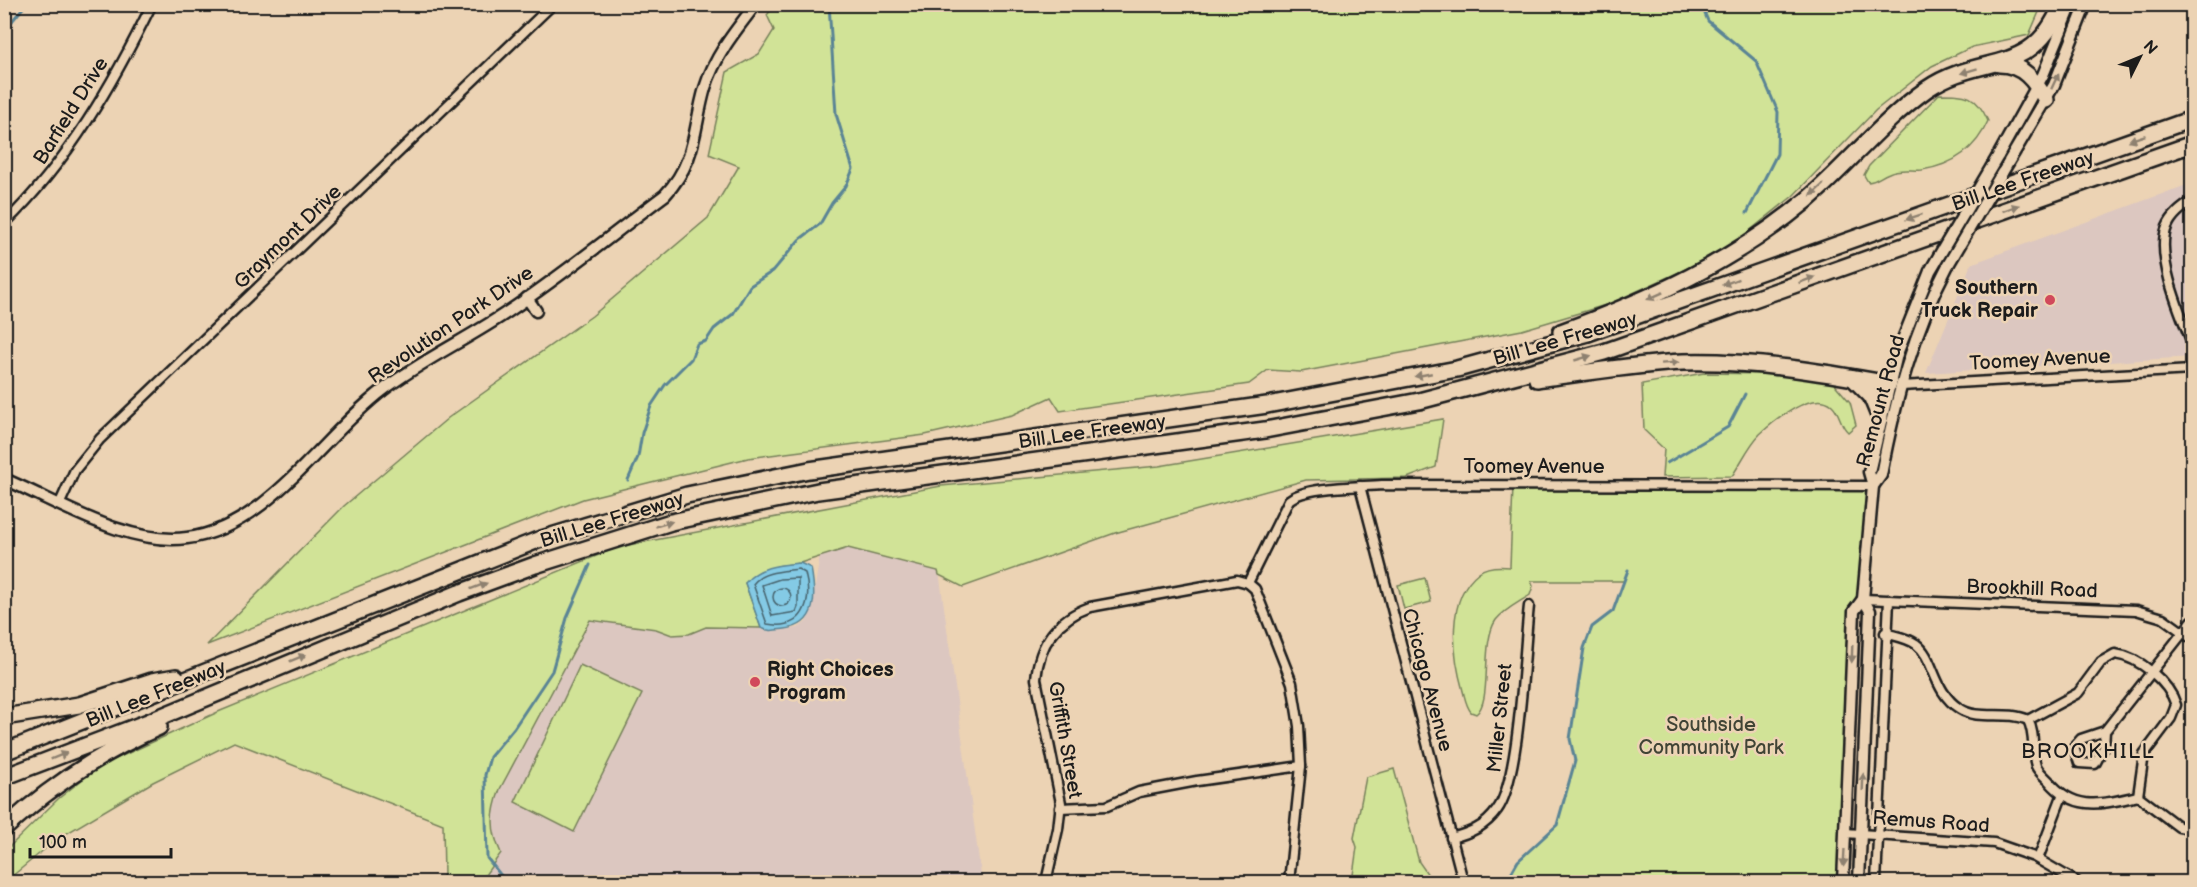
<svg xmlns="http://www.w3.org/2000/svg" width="2197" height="887" font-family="'Balsamiq Sans',sans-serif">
  <rect width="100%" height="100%" fill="#ecd3b4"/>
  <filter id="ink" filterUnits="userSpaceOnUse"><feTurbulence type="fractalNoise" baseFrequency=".0167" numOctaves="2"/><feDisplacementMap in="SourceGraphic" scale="12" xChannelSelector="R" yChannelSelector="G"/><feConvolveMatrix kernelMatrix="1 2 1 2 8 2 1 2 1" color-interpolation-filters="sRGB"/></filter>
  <g filter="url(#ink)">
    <g fill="#dcc7c0">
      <path d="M 2192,183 L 2192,357 L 1926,373 L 1971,264 Z"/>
      <path d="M 848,548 L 939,571 L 982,882 L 480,882 L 501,853 L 493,835 L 492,812 L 500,789 L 590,619 L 656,629 L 672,635 L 689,634 L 706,627 L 761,628 L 769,631 L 798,628 L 806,622 L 811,611 L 820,555 Z"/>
    </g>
    <g fill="#d1e397" stroke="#76805a" stroke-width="1.5">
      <path d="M 775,5 L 2042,5 L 2029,35 L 1972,47 L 1932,66 L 1876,110 L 1793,196 L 1723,252 L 1609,304 L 1522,330 L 1301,372 L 1268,370 L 1249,384 L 1060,411 L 1051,397 L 1012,415 L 925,435 L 748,458 L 583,499 L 207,645 L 344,506 L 448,418 L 592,316 L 708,218 L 739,166 L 709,154 L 727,72 L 759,54 L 774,30 L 767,15 Z"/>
      <path d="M 1939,94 C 1967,94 1976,94 1988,121 C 1976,149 1953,165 1922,170 C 1911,171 1899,168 1889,173 C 1880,176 1878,181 1868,182 L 1864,175 L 1869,166 Z"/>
      <path d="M 1704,373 L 1771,374 L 1831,380 L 1850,402 L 1856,425 L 1848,432 C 1840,426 1840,412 1832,405 C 1813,389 1774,421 1760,434 C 1749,445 1741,463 1732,476 L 1662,477 L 1664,449 L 1644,430 L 1642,384 Z"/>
      <path d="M 1443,419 L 1436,467 L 1407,478 L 1306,480 L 1115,533 L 963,587 L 939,575 L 938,571 L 848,548 L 800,563 L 777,566 L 745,583 L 761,628 L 706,627 L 689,634 L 672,635 L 656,629 L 590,620 L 500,789 C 491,814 490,829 501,853 L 480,882 L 437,882 L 444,875 L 443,824 L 234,742 L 153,782 L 57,839 L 5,882 L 5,851 L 58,799 L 98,767 L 218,712 L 618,547 L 941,486 L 1159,466 Z"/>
      <path d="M 1513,486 L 1873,486 L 1864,583 L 1854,611 L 1843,882 L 1506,882 L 1518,861 L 1557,825 L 1575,761 L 1570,739 L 1584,648 L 1592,627 L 1613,611 L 1624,581 L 1531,581 L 1533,586 L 1530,595 C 1518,603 1505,609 1496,620 C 1480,643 1493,701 1476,714 L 1471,712 C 1466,706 1465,698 1463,691 C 1453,656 1445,598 1479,572 C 1487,566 1501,566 1510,567 Z"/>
      <path d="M 1425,578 L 1431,602 L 1404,609 L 1398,585 Z"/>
      <path d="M 580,665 L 642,694 L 574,832 L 515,802 Z"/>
      <path d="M 1394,769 L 1419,862 L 1433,882 L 1352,882 L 1357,847 L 1354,838 L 1366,777 Z"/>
    </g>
    <path fill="#84cae5" stroke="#5a8495" stroke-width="1.5" d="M 800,563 L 811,568 C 816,595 818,625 785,629 C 776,630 770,632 761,628 L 745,583 C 759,566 779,565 800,563 Z"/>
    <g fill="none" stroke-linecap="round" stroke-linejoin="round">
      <g stroke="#46626c" stroke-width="1.5">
        <path d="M 798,569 L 805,573 C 813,603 803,631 767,624 L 753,584 C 762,571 784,571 798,569 Z"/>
        <path d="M 798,578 L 798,607 L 796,612 L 772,616 L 762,585 L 780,579 Z"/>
        <circle cx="782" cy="597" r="9"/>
      </g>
      <g stroke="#5a8495" stroke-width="3">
        <path d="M 1709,4 L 1705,14 L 1708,21 L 1756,61 L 1778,112 L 1777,154 L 1747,213"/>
        <path d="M 4,31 L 26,4"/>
        <path d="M 1667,463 L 1728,427 L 1745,394"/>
        <path d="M 628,480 L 638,457 L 642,433 L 651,406 L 665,385 L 691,359 L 697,344 L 706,341 L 714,329 L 733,314 L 750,286 L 773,271 L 799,240 L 820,224 L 832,203 L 846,186 L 853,169 L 836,114 L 829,4"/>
        <path d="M 506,882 L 487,858 L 485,775 L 490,757 L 514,728 L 552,671 L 567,618 L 590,565"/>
        <path d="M 1506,882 L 1518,861 L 1557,825 L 1575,761 L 1570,739 L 1584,648 L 1592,627 L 1613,611 L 1628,570"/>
      </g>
      <defs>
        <g id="minor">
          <path d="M 743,4 L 751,11"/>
          <path d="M 2192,201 C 2182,208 2172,215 2167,227 C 2155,256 2181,315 2192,343"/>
          <path d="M 4,224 C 68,162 113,84 152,4"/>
          <path d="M 1901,386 L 2192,370"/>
          <path d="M 1360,486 L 1463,881"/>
          <path d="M 60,503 L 75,470 L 100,439 L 553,4"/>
          <path d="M 1248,583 L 1289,500 C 1305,486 1360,487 1382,485 L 1873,486"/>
          <path d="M 1863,599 L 2136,610 L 2163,618 L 2192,639"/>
          <path d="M 1885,633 C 1895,636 1908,638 1916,644 C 1935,658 1932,691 1960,709 C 1979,721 2007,710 2028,720 L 2078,693 L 2101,662 L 2115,654 C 2139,657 2169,682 2176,705 L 2171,718 L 2144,754 L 2138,796 L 2179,827 L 2192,829"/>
          <path d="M 2028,720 C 2036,735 2031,751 2036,766 C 2038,771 2044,776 2048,780 C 2075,813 2102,804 2138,796"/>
          <path d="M 2105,731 L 2081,739 L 2074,747 L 2079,763 L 2095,764 L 2104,747 L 2105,731 L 2192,621"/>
          <path d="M 1060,808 L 1107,806 L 1139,792 L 1197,781 L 1301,766"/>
          <path d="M 1845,833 L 1994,843 L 2034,857 L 2077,882"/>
          <path d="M 1451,838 C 1470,833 1485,827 1497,810 C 1520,780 1524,649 1529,606"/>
          <path d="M 2038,859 L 2062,796"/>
          <path d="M 1046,882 L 1058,829 L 1061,803 L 1036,679 C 1039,644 1057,619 1090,607 L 1237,580 L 1248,583 L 1255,589 L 1292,683 L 1299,726 L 1301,766 L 1289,882"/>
          <path d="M 1876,882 L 1889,600"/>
        </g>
        <g id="tertiary">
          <path d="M 527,298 L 536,311"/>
          <path d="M 4,479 C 59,502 127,546 187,538 C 268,528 321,437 383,390 C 422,360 468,339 509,311 C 563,275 614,233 665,195 C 697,161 693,129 705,88 C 715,55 736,30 756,4"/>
        </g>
        <g id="secondary">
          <path d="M 1998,156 L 2043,75 L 2072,4"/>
          <path d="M 2002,173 L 2054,85 L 2086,4"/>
          <path d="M 1873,486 L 1881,475 C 1895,402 1913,331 1948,265"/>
          <path d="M 1843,882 L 1854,611 L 1863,599"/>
          <path d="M 1859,882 L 1870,611 L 1863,599 L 1873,486 L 1869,472 L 1897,354 L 1930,271"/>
        </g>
        <g id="motorway">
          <path d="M 1999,64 C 2023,64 2035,81 2046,100"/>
          <path d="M 1561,332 C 1651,299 1733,262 1807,200 C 1848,165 1882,121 1927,89 C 1981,52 2032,79 2062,4"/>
          <path d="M 1853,378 L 1871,396 L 1880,418"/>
          <path d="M 1537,379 C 1586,373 1634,364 1683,362 C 1752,360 1822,372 1889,384"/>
          <path d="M 4,717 L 79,705 L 152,681 L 176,677"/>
          <path d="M 4,752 L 538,540 L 687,495 L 809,470 L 1267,405 L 1457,369 L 1588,333 L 2192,119"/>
          <path d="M 4,777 L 148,722 L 459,593 L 535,565 L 671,522 L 818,491 L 1265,430 L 1419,401 L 1604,352 L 2192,144"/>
          <path d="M 4,829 C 49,787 103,752 159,727"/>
        </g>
      </defs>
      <use href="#minor" stroke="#1c1c1c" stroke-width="13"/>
      <use href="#tertiary" stroke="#1c1c1c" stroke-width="15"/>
      <use href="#secondary" stroke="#1c1c1c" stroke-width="15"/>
      <use href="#motorway" stroke="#1c1c1c" stroke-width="20"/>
      <use href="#minor" stroke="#ecd3b4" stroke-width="8"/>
      <use href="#tertiary" stroke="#ecd3b4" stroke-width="10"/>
      <use href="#secondary" stroke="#ecd3b4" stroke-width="10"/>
      <use href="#motorway" stroke="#ecd3b4" stroke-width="15"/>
      <defs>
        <g id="secondary-bridge">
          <path d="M 1948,265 L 2002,173"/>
          <path d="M 1930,271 L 1998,156"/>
        </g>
      </defs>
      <use href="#secondary-bridge" stroke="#1c1c1c" stroke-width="15" stroke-linecap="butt"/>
      <use href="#secondary-bridge" stroke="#ecd3b4" stroke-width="10"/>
    </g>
    <defs><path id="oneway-solid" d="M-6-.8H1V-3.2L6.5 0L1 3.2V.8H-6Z" transform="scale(1.5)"/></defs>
    <g fill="#8e8170">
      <use href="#oneway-solid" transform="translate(1969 71) rotate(163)"/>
      <use href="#oneway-solid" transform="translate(2055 81) rotate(-65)"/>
      <use href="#oneway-solid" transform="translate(2137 138) rotate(161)"/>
      <use href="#oneway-solid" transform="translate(1817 190) rotate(138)"/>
      <use href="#oneway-solid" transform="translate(2011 208) rotate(-20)"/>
      <use href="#oneway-solid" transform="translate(1914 217) rotate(161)"/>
      <use href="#oneway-solid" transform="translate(1807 280) rotate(-20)"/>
      <use href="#oneway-solid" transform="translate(1730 282) rotate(160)"/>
      <use href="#oneway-solid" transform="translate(1655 296) rotate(156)"/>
      <use href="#oneway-solid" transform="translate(1583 358) rotate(-16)"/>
      <use href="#oneway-solid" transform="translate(1670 363) rotate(-4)"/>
      <use href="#oneway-solid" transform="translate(1423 375) rotate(169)"/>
      <use href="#oneway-solid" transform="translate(664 524) rotate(-16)"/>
      <use href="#oneway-solid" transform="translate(479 586) rotate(-20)"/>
      <use href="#oneway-solid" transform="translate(1852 654) rotate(92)"/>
      <use href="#oneway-solid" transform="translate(298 658) rotate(-22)"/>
      <use href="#oneway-solid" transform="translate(59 756) rotate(-22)"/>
      <use href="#oneway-solid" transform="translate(1863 782) rotate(-88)"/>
      <use href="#oneway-solid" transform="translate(1844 858) rotate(93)"/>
    </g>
  </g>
  <g fill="#d1495b" stroke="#ecd3b4" stroke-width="2">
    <circle cx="2050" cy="300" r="6"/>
    <circle cx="755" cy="682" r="6"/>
  </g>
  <g text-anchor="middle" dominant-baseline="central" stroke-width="5" stroke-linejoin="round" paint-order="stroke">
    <g font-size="20" fill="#1c1c1c" stroke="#ecd3b4">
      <text transform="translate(71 111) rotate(-58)">Barfield Drive</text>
      <text transform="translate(2023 181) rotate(-19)">Bill Lee Freeway</text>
      <text transform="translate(288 237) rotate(-44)">Graymont Drive</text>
      <text transform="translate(451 325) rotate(-34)">Revolution Park Drive</text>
      <text transform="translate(1565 339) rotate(-16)">Bill Lee Freeway</text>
      <text transform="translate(2040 360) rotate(-3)">Toomey Avenue</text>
      <text transform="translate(1881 401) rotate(-75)">Remount Road</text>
      <text transform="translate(1092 432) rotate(-8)">Bill Lee Freeway</text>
      <text x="1534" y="467">Toomey Avenue</text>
      <text transform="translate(612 520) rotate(-17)">Bill Lee Freeway</text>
      <text transform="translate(2032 589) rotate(2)">Brookhill Road</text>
      <text transform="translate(1427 680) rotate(75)">Chicago Avenue</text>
      <text transform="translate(156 694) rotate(-22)">Bill Lee Freeway</text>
      <text transform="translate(1500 718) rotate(-84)">Miller Street</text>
      <text transform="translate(1065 740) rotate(80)">Griffith Street</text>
      <text transform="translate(1931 822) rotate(4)">Remus Road</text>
    </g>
    <g font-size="20" font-weight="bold" fill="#1c1c1c" stroke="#ecd3b4" text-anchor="end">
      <text x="2038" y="288">Southern<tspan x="2038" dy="23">Truck Repair</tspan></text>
      <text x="767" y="670" text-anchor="start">Right Choices<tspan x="767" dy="23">Program</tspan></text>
    </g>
    <g font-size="20" fill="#404435" stroke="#ecd3b4">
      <text x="1711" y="725">Southside<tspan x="1711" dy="23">Community Park</tspan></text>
    </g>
    <g font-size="21" letter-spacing="1.5" fill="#1c1c1c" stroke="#ecd3b4">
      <text x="2088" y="751">BROOKHILL</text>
    </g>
  </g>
  <rect width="2197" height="887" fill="none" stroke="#ecd3b4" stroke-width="24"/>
  <rect x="12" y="12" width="2173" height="863" fill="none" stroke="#1c1c1c" stroke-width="2" filter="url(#ink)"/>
  <g transform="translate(2140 57) rotate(47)" stroke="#ecd3b4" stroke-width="4.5" paint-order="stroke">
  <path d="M0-4.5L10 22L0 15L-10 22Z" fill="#1c1c1c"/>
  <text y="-9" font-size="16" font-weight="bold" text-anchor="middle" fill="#1c1c1c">N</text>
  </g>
  <path d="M30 848v9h141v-9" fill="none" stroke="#1c1c1c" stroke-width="3"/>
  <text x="39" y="848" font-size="18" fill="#1c1c1c" stroke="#ecd3b4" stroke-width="4.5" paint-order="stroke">100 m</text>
</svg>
